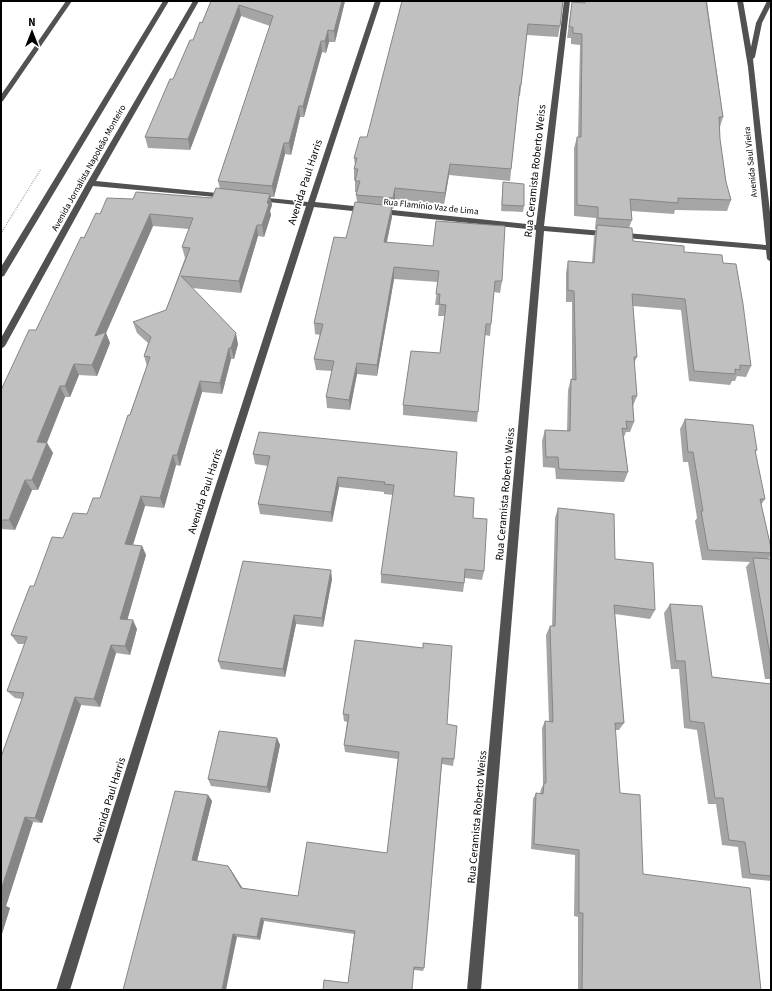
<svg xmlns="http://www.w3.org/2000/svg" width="772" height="991" font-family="'Source Sans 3',sans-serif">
  <rect width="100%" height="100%" fill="#fff"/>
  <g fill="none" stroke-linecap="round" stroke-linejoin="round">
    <path stroke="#737373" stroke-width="1.5" stroke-dasharray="0.5 1.5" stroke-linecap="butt" d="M 1,233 L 41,169"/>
    <g fill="#515151" fill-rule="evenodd">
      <path d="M 66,1 L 72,1 L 3,101 L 1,102 L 1,95 Z"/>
      <path d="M 163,1 L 169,1 L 4,276 L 1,277 L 1,267 Z"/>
      <path d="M 193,1 L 199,1 L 96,181 L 227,194 L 231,196 L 227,198 L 93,186 L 5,346 L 1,349 L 1,338 L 87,183 Z"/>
      <path d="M 375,1 L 381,1 L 315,202 L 536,225 L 564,1 L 570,1 L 544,226 L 766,245 L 748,67 L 737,1 L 743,1 L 751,47 L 756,23 L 767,1 L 771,1 L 771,5 L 762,23 L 755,57 L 753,59 L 771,221 L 771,262 L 767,259 L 766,250 L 544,231 L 481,990 L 467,990 L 536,230 L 314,207 L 222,494 L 70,990 L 56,990 L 213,494 L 306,206 L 259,201 L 255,199 L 259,197 L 308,202 Z"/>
    </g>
  </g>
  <g fill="#a5a5a5">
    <path d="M 211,1 L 345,1 L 335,42 L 329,42 L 326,53 L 322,52 L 304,117 L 300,117 L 291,155 L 285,154 L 274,197 L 270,197 L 272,205 L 270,211 L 271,215 L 264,237 L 258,236 L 241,293 L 192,288 L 238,344 L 234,359 L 231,359 L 222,394 L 202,392 L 180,466 L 176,465 L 164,508 L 145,506 L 133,545 L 142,546 L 146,555 L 127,620 L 137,629 L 130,655 L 116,653 L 100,707 L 81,705 L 42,823 L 33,822 L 6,906 L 10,908 L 1,937 L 1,757 L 22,699 L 15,698 L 7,691 L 25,644 L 18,644 L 11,635 L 34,586 L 63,538 L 87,514 L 100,498 L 147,366 L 144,356 L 148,343 L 137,333 L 133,322 L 166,310 L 185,258 L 182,247 L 189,229 L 153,226 L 106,333 L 110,343 L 97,376 L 79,375 L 70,397 L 65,397 L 46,443 L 47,443 L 53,453 L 38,490 L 32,490 L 15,530 L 1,529 L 1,390 L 36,330 L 84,238 L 100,214 L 133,199 L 212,198 L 220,189 L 218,181 L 270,26 L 241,16 L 190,150 L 148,148 L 145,137 L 193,40 L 202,23 Z"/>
    <path d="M 402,1 L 560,26 L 558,37 L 527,35 L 520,96 L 519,96 L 510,181 L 449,175 L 444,204 L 395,199 L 393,209 L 392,209 L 392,217 L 387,242 L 502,281 L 500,293 L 494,292 L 490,336 L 485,335 L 478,412 L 477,422 L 403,415 L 403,405 L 440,353 L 445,316 L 438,316 L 439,305 L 435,305 L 438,282 L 394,279 L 377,376 L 357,374 L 350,410 L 327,408 L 326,397 L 332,371 L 316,370 L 314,359 L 320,335 L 315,334 L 314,323 L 346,238 L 357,202 L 356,195 L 357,192 L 355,192 L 355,180 L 354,180 L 354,169 L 355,165 L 354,158 L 367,137 Z"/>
    <path d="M 583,1 L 707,1 L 723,117 L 720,127 L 720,139 L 726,182 L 731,200 L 727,211 L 675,210 L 674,214 L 631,211 L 632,220 L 629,228 L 633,241 L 684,252 L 723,263 L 751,366 L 746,377 L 737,376 L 735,381 L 732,381 L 730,385 L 689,381 L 681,310 L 633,306 L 637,357 L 634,363 L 637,396 L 633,406 L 634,422 L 630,432 L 626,432 L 624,437 L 628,472 L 624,482 L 556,479 L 555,468 L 543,467 L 542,441 L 545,430 L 567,431 L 568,390 L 571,379 L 572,379 L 572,302 L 566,302 L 566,273 L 568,261 L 592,263 L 594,237 L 596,229 L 595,229 L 596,218 L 574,216 L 574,148 L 577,137 L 578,137 L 580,45 L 571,44 L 571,38 L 567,38 L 572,2 L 583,3 Z"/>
    <path d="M 503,182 L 524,206 L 523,212 L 501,211 Z"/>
    <path d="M 685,419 L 757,450 L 755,453 L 765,499 L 761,505 L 771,548 L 771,555 L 768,559 L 771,559 L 771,679 L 765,679 L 746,567 L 750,562 L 702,560 L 695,521 L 697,518 L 688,462 L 683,462 L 680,429 Z"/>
    <path d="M 259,432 L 454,496 L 473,518 L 484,571 L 482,580 L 465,578 L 463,592 L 381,583 L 381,574 L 393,495 L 384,494 L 384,492 L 339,487 L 332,522 L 260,514 L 258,504 L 268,466 L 255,464 L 253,454 Z"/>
    <path d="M 558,508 L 615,559 L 655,610 L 650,619 L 615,614 L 624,723 L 619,730 L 615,730 L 620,793 L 643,874 L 761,990 L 578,990 L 578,917 L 574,916 L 575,855 L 531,849 L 533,799 L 536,793 L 540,794 L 541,789 L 543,785 L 542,728 L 545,721 L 549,722 L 546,635 L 550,626 L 552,626 L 555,518 Z"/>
    <path d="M 332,579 L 323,627 L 296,624 L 285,677 L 221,669 L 218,661 Z"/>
    <path d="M 670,604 L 712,677 L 771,684 L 771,881 L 742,878 L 738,847 L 722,845 L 716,804 L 708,804 L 697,730 L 684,728 L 679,669 L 671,669 L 664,613 Z"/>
    <path d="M 343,714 L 447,724 L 454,759 L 453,766 L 442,764 L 424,968 L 423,971 L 414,970 L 348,983 L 354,934 L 264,921 L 260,940 L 237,937 L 123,990 L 208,795 L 212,801 L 197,861 L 231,870 L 242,888 L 298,896 L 387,853 L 398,759 L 345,752 L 344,745 L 347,722 L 344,721 Z"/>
    <path d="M 277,738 L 280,745 L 270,793 L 211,786 L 208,779 Z"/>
  </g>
  <g fill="#868686">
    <path d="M 342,1 L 345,1 L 335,42 L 334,31 Z"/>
    <path d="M 239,5 L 241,16 L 190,150 L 188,139 Z"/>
    <path d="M 328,30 L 329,42 L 326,53 L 325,41 Z"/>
    <path d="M 321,41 L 322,52 L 304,117 L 303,106 Z"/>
    <path d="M 299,106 L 300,117 L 291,155 L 289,143 Z"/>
    <path d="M 284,143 L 285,154 L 274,197 L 272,186 Z"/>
    <path d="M 450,164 L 449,175 L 444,204 L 445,193 Z"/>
    <path d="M 395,188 L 395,199 L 393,209 L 393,198 Z"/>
    <path d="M 270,194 L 272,205 L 270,211 L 271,215 L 264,237 L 262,225 Z"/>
    <path d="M 392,206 L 392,217 L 384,253 L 384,242 Z"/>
    <path d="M 150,214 L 153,226 L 106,333 L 110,343 L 97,376 L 92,365 L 95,336 Z"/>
    <path d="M 257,225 L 258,236 L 241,293 L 239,281 Z"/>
    <path d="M 394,267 L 394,279 L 377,376 L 377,365 Z"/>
    <path d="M 236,333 L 238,344 L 234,359 L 231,348 Z"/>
    <path d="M 229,348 L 231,359 L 222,394 L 220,383 Z"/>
    <path d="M 357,363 L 357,374 L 350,410 L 349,400 Z"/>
    <path d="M 74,364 L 79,375 L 70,397 L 65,386 Z"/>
    <path d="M 200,381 L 202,392 L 180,466 L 177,455 Z"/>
    <path d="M 60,386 L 65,397 L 43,453 L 37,442 Z"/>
    <path d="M 47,443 L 53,453 L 38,490 L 32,480 Z"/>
    <path d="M 173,455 L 176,465 L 164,508 L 160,498 Z"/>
    <path d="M 338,477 L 339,487 L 332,522 L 331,512 Z"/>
    <path d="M 25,480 L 32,490 L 15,530 L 9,520 Z"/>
    <path d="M 141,496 L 145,506 L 130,554 L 125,544 Z"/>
    <path d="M 142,546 L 146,555 L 125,628 L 120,619 Z"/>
    <path d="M 331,570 L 332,579 L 323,627 L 322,618 Z"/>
    <path d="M 294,615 L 296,624 L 285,677 L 283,669 Z"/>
    <path d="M 133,620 L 137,629 L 130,655 L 125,646 Z"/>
    <path d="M 111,645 L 116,653 L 100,707 L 94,699 Z"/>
    <path d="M 75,697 L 81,705 L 42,823 L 35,818 Z"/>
    <path d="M 277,738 L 280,745 L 270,793 L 267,787 Z"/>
    <path d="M 208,795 L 212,801 L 196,865 L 192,860 Z"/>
    <path d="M 25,817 L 33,822 L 6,906 L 10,908 L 1,937 L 1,890 Z"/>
    <path d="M 228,866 L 231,870 L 245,892 L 241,888 Z"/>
    <path d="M 261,918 L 264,921 L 260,940 L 257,937 Z"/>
    <path d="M 233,934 L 237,937 L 226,990 L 222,990 Z"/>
  </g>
  <g fill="#c0c0c0" stroke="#868686">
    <path d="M 211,1 L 342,1 L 334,31 L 328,30 L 325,41 L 321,41 L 303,106 L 299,106 L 289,143 L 284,143 L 272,186 L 218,181 L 273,16 L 239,5 L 188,139 L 145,137 L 170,79 L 173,79 L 190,40 L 193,40 L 200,22 L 202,23 Z"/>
    <path d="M 402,1 L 563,1 L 560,26 L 528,24 L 521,85 L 520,85 L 511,169 L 450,164 L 445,193 L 395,188 L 393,198 L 356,195 L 360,181 L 355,181 L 358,169 L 354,169 L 357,158 L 354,158 L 360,137 L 367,137 Z"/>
    <path d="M 585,1 L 706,1 L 723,117 L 719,117 L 720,139 L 726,182 L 731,200 L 678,198 L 678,203 L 630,199 L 632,220 L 598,218 L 598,207 L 577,205 L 577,137 L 581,137 L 582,34 L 573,33 L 573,27 L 569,27 L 572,2 L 585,3 Z"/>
    <path d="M 503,182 L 524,184 L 524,206 L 502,205 Z"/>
    <path d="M 216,188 L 270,194 L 267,203 L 269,204 L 262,225 L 257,225 L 239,281 L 181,276 L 236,333 L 231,348 L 229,348 L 220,383 L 200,381 L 177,455 L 173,455 L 160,498 L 141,496 L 125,544 L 142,546 L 120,619 L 133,620 L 125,646 L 111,645 L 94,699 L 75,697 L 35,818 L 25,817 L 1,890 L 1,757 L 24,693 L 7,691 L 27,637 L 11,635 L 30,586 L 34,586 L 52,537 L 63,538 L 73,513 L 87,514 L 93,498 L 100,498 L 128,415 L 130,415 L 150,357 L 144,356 L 151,337 L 133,322 L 166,310 L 190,248 L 182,247 L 193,218 L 150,214 L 95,336 L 106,332 L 92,365 L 74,364 L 65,386 L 60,386 L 37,442 L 47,443 L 32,480 L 25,480 L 9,520 L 1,520 L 1,390 L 29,330 L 36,330 L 81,237 L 84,238 L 96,213 L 100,214 L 107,198 L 133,199 L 136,192 L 212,198 Z"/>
    <path d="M 355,202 L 392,206 L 384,242 L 433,246 L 436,221 L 505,226 L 502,281 L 495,281 L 491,324 L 486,324 L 478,412 L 403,405 L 411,351 L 440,353 L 446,305 L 439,304 L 440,294 L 436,294 L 439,271 L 394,267 L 377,365 L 357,363 L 349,400 L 326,397 L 334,361 L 314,359 L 323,324 L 314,323 L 334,237 L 346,238 Z"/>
    <path d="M 597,225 L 632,228 L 633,241 L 684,246 L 684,252 L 722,255 L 723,263 L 736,264 L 743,304 L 751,366 L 740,365 L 740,370 L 735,369 L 735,374 L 694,371 L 685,299 L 632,294 L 637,357 L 634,357 L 637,396 L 632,396 L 634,422 L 626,421 L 627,429 L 622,428 L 628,472 L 559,469 L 558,457 L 546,457 L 545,430 L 570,431 L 571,379 L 576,380 L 574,291 L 568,290 L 568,261 L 594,263 Z"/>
    <path d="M 685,419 L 753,425 L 757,450 L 755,450 L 765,499 L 760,499 L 771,548 L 771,553 L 708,550 L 701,511 L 703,511 L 693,452 L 688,452 Z"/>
    <path d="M 259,432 L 457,452 L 454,496 L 474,498 L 473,518 L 487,519 L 484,571 L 465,569 L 464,583 L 381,574 L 394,485 L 384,484 L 385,482 L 338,477 L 331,512 L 258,504 L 270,456 L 253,454 Z"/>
    <path d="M 558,508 L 614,514 L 615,559 L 653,563 L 655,610 L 614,605 L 624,723 L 615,723 L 620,793 L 640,795 L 643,874 L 750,888 L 761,990 L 582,990 L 583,913 L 579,913 L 579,850 L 534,844 L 536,793 L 543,794 L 544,783 L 546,783 L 545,721 L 553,722 L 550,626 L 555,626 Z"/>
    <path d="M 753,558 L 771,559 L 771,661 Z"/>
    <path d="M 243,561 L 331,570 L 322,618 L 294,615 L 283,669 L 218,661 Z"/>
    <path d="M 670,604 L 702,606 L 712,677 L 771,684 L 771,876 L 750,874 L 745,842 L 729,840 L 723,798 L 715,798 L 704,723 L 690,721 L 685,661 L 676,661 Z"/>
    <path d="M 355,640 L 423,648 L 423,643 L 452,646 L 447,724 L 457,726 L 454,759 L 442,758 L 424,968 L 414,967 L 412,990 L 323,990 L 324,980 L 348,983 L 355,931 L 261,918 L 257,937 L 233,934 L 222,990 L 123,990 L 175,791 L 208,795 L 192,860 L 228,866 L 241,888 L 298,896 L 307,842 L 387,853 L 399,752 L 344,745 L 349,715 L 343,714 Z"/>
    <path d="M 219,731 L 277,738 L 267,787 L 208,779 Z"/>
  </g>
  <g text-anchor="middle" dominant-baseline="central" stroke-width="3.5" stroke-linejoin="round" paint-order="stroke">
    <g font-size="9" fill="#000" stroke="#fff">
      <text transform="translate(751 162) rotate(-96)">Avenida Saul Vieira</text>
      <text transform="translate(89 168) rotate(-61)">Avenida Jornalista Napoleão Monteiro</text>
      <text transform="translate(431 207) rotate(6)">Rua Flamínio Vaz de Lima</text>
    </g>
    <g font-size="11" fill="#000" stroke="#fff">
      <text transform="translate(535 171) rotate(-84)">Rua Ceramista Roberto Weiss</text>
      <text transform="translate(305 182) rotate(-72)">Avenida Paul Harris</text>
      <text transform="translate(205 491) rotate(-72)">Avenida Paul Harris</text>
      <text transform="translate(505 494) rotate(-85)">Rua Ceramista Roberto Weiss</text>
      <text transform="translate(109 800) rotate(-73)">Avenida Paul Harris</text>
      <text transform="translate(477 817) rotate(-85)">Rua Ceramista Roberto Weiss</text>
    </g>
  </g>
  <rect width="772" height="991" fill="none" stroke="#000000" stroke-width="4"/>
  <g transform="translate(32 32)" stroke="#ffffff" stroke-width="3" paint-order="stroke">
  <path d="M0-3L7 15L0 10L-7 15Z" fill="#000000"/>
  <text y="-6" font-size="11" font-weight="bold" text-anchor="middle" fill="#000000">N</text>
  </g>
</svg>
